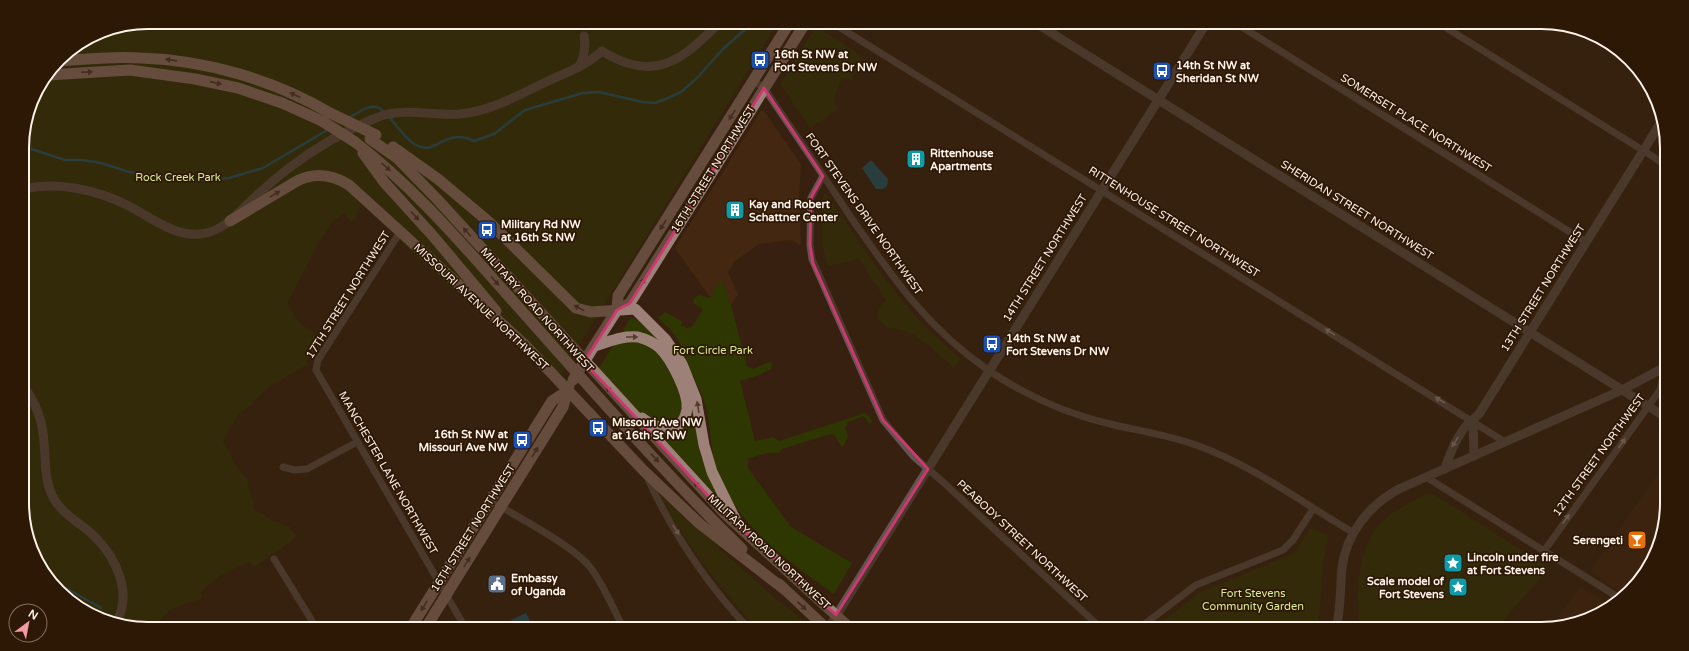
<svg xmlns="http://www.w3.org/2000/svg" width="1689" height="651" font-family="'Varela Round',sans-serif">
  <rect width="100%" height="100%" fill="#37200f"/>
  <g fill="#442710">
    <path d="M 761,111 L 764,111 L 801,164 L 799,198 L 801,245 L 790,240 L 759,244 L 734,262 L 728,272 L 738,295 L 729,307 L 709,296 L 675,248 Z"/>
    <path d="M 1667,461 L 1667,503 L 1660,544 L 1651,560 L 1625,596 L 1590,571 Z"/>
    <path d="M 1580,587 L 1610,605 L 1608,608 L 1582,622 L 1570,625 L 1559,617 Z"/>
    <path d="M 950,619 L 961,629 L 931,629 Z"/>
  </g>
  <g fill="#2e3602">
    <path d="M 148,22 L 778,22 L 555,385 L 537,365 L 397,238 L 384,220 L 357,200 L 361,206 L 355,220 L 350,221 L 344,213 L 333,221 L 319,242 L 287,304 L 299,322 L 318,337 L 319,343 L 306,362 L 308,364 L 267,388 L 252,402 L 253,404 L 238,415 L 223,441 L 236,465 L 247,480 L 253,501 L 254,510 L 263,514 L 267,518 L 290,527 L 297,537 L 254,567 L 249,562 L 219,576 L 201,592 L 202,597 L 200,599 C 179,606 166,607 155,629 L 107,622 L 53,586 L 24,528 L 22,139 L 35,92 L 65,53 L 100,31 Z"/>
    <path d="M 816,26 L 863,57 L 851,80 L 844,79 L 840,82 C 837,92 831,100 838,109 L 810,128 L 780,84 Z"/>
    <path d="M 826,193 L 884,278 L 921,323 L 961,359 L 954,367 L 914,334 L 888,327 L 878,320 C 876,311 880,307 886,300 L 859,259 L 828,266 L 822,245 L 823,196 Z"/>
    <path d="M 721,279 L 731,305 L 747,366 L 753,369 L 769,362 L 772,363 L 771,369 L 759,375 L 740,381 L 755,441 L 773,437 L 779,441 L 865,413 L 873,421 L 869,424 L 864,416 L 848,422 L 845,428 L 848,437 L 842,448 L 835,436 L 831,434 L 782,449 L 779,453 L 766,453 L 748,459 L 748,468 L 791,527 L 852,563 L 834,594 C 786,559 735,526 716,467 C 710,448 711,427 706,407 C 700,387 689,368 678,350 L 681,345 L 671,330 L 658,318 L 665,312 L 682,321 L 681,326 L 687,328 L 692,327 L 703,309 L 693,303 L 694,298 L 699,295 L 710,298 Z"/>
    <path d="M 631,317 L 651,329 L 667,349 L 696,415 L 701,456 L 721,501 L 599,368 Z"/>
    <path d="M 1426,494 L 1435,495 L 1549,568 L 1496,629 L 1360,629 C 1356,596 1356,551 1379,525 C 1391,511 1410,503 1426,494 Z"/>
    <path d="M 660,495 L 769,593 L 801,619 L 805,629 L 757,629 C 721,587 685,545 660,495 Z"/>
    <path d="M 1314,528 L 1328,537 L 1323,565 L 1319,620 L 1316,629 L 1154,629 L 1197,594 L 1294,553 L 1310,529 Z"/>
  </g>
  <g fill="#1c5f75">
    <path d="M 871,160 L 888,179 L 887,186 L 883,189 L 876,189 L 862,168 Z"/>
    <path d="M 526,613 L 530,621 L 516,629 L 511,620 Z"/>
  </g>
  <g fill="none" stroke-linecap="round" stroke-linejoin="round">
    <g stroke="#1c5f75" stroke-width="2.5">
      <path d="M 389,117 C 398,127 408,143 421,147 C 438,152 446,128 474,141 L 494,134 L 525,110 L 583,93 L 599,92 L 643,102 L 655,103 L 668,98 L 681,92 L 696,79 L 723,49 L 749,26"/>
      <path d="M 349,118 C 360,111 374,100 384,112"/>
      <path d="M 22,146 L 65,160 L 82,160 L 101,163 L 129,172 L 181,179 L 207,180 L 229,178 L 263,168 L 329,129"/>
      <path d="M 50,579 L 101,608"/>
    </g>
    <g stroke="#62544f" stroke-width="7">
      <path d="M 831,22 L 1505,442"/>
      <path d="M 1234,22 L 1586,242"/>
      <path d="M 1437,22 L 1652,156 L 1666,166"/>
      <path d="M 753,81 L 764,88 C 794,132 823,175 852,219 C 893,278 927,328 988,370 C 1025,395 1067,414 1110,424 C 1139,431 1168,435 1196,445 C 1253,465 1302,503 1354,533"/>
      <path d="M 823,176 L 811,198 L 810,245 L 812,259 L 883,420 L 913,456 L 943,482 L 1102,629"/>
      <path d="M 400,232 L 318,360 L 316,370 L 466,629"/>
      <path d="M 283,467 L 295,470 L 307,469 L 357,442"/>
      <path d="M 647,477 C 672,532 708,585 749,629"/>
      <path d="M 1426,477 L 1621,599"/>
      <path d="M 498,505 C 523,520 573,546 590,567 C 604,585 613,609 624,629"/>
      <path d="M 1544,551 L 1660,390 L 1663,377 L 1662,369"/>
      <path d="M 274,559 L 317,629"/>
      <path d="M 1138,629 L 1196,585 L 1283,550 L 1293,540 L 1313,509"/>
    </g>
    <g stroke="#62544f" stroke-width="9">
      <path d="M 1034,22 L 1667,418"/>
      <path d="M 579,67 C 584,56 586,49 584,36"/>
      <path d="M 23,189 C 58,181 97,190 129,206 C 150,217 175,237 200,234 C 224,232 238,212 255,197 C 266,187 277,177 289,168 C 315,148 343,132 373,119 C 400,106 430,116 459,114 C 490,112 518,95 546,82 C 565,73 586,66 602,51 C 655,84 682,60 720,22"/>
      <path d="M 24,387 C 36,403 43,422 44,443 C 46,462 44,482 54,499 C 64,516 81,523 94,536 C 116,557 134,595 115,624"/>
      <path d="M 1473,421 L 1474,456"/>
      <path d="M 1445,469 C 1450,453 1456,437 1467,425 C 1471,421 1475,418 1479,414 L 1663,119"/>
      <path d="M 828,629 L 1207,22"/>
      <path d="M 1336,629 C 1341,609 1340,588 1342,568 C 1346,534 1369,505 1399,489 L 1622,390 L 1667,366"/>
    </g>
    <g stroke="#9d8077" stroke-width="11">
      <path d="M 59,61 C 86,59 114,56 141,58 C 206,60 274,80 330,113"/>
      <path d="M 48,75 L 130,70 L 195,79 L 238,88 L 282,103 L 322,121"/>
      <path d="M 370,139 L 397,158 L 437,199 L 725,514 L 851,629"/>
      <path d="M 355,142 C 415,188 463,245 512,300 C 587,384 661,470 742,549"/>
      <path d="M 393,147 L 438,179 L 489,222 L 576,308 L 591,312 L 635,309 L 666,340 L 682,364 L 696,399 L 704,445 L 712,472 L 736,521"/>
      <path d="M 363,153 L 384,182 L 433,236 L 496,311"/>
      <path d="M 230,221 L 297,181 C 315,172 333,175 349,185 L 524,344 L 644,471 L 700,524 L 784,589"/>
      <path d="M 621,308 L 630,303 L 806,22"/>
      <path d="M 594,346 L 617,310 L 618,296 L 790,22"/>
      <path d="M 594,346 C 608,342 623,335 638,337 C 646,339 654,343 660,348 C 671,359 689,393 687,409 C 683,436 657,430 642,418"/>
      <path d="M 779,584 L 827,629"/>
      <path d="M 410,629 L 552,401 L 567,391"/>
      <path d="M 425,629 L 563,407 L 569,386"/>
    </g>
    <g stroke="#9d8077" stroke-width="11">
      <path d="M 330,113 L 376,135"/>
      <path d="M 322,121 L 355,142"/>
      <path d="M 573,380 L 594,346"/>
    </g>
  </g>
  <defs><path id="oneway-solid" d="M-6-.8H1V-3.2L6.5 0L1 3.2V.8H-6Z"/></defs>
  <g fill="#543c2d">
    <use href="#oneway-solid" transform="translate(171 60) rotate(-172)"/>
    <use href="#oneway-solid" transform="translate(87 72) rotate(-3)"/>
    <use href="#oneway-solid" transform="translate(216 83) rotate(13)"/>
    <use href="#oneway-solid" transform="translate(295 95) rotate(-155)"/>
    <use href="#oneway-solid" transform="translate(732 115) rotate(122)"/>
    <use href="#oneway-solid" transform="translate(386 167) rotate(42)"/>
    <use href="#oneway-solid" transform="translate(275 194) rotate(-31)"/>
    <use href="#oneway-solid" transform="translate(415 216) rotate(48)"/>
    <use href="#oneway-solid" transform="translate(663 225) rotate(122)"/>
    <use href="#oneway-solid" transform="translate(467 232) rotate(-132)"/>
    <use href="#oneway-solid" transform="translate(495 281) rotate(48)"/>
    <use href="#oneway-solid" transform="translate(642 283) rotate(-58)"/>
    <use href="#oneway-solid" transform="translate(579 308) rotate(-151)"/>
    <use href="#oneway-solid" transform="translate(632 337)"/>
    <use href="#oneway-solid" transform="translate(610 391) rotate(-133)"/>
    <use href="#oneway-solid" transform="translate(698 407) rotate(-99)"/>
    <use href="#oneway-solid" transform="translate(535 452) rotate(-58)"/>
    <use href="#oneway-solid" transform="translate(655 458) rotate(47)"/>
    <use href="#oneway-solid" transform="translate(698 486) rotate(-133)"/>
    <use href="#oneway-solid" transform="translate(467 562) rotate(-58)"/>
    <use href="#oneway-solid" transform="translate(424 606) rotate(122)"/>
    <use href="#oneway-solid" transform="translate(802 606) rotate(43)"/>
  </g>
  <g fill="#a89b94">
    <use href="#oneway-solid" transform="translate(1330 332) rotate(-148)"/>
    <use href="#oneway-solid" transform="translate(1440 400) rotate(-148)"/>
    <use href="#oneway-solid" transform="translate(1455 442) rotate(122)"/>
    <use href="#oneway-solid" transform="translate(1622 443) rotate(-54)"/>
    <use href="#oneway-solid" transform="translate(1566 519) rotate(-54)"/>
    <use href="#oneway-solid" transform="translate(676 530) rotate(57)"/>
  </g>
  <path d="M0 0H1689V651H0ZM 764,88 L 823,176 L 811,198 L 810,245 L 813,263 L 883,420 L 928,469 L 836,615 L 725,514 L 584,362 L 617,310 L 630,303 Z" fill="#37200f" fill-opacity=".55" fill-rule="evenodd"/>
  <path fill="none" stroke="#cb3970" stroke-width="3" stroke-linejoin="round" d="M 764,88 L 823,176 L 811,198 L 810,245 L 813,263 L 883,420 L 928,469 L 836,615 L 725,514 L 584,362 L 617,310 L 630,303 Z"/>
  <defs>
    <symbol id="bus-square" viewBox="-11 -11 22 22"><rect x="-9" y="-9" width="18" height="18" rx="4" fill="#1a4fb4" stroke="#2d1705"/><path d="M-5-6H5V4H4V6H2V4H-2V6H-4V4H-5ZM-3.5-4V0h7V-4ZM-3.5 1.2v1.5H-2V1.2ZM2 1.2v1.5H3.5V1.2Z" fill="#fff"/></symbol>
    <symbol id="building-square" viewBox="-11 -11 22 22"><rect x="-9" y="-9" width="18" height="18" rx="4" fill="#0f9aa8" stroke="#2d1705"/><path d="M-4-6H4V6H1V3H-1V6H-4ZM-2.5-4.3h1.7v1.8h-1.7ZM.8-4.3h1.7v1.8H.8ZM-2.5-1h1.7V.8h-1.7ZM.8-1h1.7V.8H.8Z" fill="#fff"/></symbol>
    <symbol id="bar-square" viewBox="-11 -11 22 22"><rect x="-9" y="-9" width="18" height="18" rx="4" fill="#e8710a" stroke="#2d1705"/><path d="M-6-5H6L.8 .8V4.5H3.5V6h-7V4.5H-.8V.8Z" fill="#fff"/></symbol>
    <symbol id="sight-square" viewBox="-11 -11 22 22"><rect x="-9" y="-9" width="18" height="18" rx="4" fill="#0f9aa8" stroke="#2d1705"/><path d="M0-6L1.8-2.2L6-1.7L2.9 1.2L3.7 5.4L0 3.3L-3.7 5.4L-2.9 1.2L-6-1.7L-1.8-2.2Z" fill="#fff"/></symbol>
    <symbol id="civic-square" viewBox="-11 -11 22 22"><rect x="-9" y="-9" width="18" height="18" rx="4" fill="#5c6f8a" stroke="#2d1705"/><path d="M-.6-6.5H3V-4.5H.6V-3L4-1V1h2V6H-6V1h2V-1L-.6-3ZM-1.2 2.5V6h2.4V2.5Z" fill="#fff"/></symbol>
  </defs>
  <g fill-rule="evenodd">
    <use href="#bus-square" x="749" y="49" width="22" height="22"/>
    <use href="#bus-square" x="1151" y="60" width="22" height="22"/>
    <use href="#building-square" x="905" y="148" width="22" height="22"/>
    <use href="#building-square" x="724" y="199" width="22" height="22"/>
    <use href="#bus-square" x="476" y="219" width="22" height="22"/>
    <use href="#bus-square" x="981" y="333" width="22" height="22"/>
    <use href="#bus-square" x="587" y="417" width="22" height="22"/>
    <use href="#bus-square" x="511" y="429" width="22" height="22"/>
    <use href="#bar-square" x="1626" y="529" width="22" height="22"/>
    <use href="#sight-square" x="1442" y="552" width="22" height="22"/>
    <use href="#civic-square" x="486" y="573" width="22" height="22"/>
    <use href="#sight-square" x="1447" y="576" width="22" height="22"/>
  </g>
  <g text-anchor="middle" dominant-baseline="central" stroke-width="3.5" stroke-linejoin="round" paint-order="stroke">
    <g font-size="11" font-weight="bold" fill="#fef2e9" stroke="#2d1705" text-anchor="start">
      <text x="774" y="54">16th St NW at<tspan x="774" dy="13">Fort Stevens Dr NW</tspan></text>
      <text x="1176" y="65">14th St NW at<tspan x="1176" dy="13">Sheridan St NW</tspan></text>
      <text x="930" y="153">Rittenhouse<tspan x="930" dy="13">Apartments</tspan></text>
      <text x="749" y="204">Kay and Robert<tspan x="749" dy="13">Schattner Center</tspan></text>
      <text x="501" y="224">Military Rd NW<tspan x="501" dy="13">at 16th St NW</tspan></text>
      <text x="1006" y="338">14th St NW at<tspan x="1006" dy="13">Fort Stevens Dr NW</tspan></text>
      <text x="612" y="422">Missouri Ave NW<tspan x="612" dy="13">at 16th St NW</tspan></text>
      <text x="508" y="434" text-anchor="end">16th St NW at<tspan x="508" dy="13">Missouri Ave NW</tspan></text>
      <text x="1623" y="540" text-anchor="end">Serengeti</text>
      <text x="1467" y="557">Lincoln under fire<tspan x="1467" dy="13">at Fort Stevens</tspan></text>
      <text x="511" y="578">Embassy<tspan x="511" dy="13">of Uganda</tspan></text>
      <text x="1444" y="581" text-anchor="end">Scale model of<tspan x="1444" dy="13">Fort Stevens</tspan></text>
    </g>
    <g font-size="11" fill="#fef2e9" stroke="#2d1705">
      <text transform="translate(1416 123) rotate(32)">SOMERSET PLACE NORTHWEST</text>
      <text transform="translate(713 169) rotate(-58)">16TH STREET NORTHWEST</text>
      <text transform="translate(1357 210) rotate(32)">SHERIDAN STREET NORTHWEST</text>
      <text transform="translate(864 214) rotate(55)">FORT STEVENS DRIVE NORTHWEST</text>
      <text transform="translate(1174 222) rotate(32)">RITTENHOUSE STREET NORTHWEST</text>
      <text transform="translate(1045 258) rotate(-58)">14TH STREET NORTHWEST</text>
      <text transform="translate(1543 288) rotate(-58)">13TH STREET NORTHWEST</text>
      <text transform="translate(348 295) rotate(-58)">17TH STREET NORTHWEST</text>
      <text transform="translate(481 307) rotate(43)">MISSOURI AVENUE NORTHWEST</text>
      <text transform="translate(537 310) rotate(48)">MILITARY ROAD NORTHWEST</text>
      <text transform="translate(1599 455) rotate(-54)">12TH STREET NORTHWEST</text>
      <text transform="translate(388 473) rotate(60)">MANCHESTER LANE NORTHWEST</text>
      <text transform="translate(473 528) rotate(-58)">16TH STREET NORTHWEST</text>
      <text transform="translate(1022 541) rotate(43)">PEABODY STREET NORTHWEST</text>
      <text transform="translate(769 552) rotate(43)">MILITARY ROAD NORTHWEST</text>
    </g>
    <g font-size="11" fill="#d8ee8e" stroke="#2d1705">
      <text x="178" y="177">Rock Creek Park</text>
      <text x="713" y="350">Fort Circle Park</text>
      <text x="1253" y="593">Fort Stevens<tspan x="1253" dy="13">Community Garden</tspan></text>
    </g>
  </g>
  <path d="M0 0H1689V651H0ZM148 29H1541A119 119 0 0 1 1660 148V503A119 119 0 0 1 1541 622H148A119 119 0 0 1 29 503V148A119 119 0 0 1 148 29Z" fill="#2d1705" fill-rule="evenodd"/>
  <path fill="none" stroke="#fef2e9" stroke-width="2" d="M148 29H1541A119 119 0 0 1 1660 148V503A119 119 0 0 1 1541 622H148A119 119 0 0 1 29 503V148A119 119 0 0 1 148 29Z"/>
  <g transform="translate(28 623) rotate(32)"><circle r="19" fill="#2d1705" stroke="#816f60"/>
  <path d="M0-3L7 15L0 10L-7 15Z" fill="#f49aa5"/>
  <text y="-6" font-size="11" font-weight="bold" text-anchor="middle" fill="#fef2e9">N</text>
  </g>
</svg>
